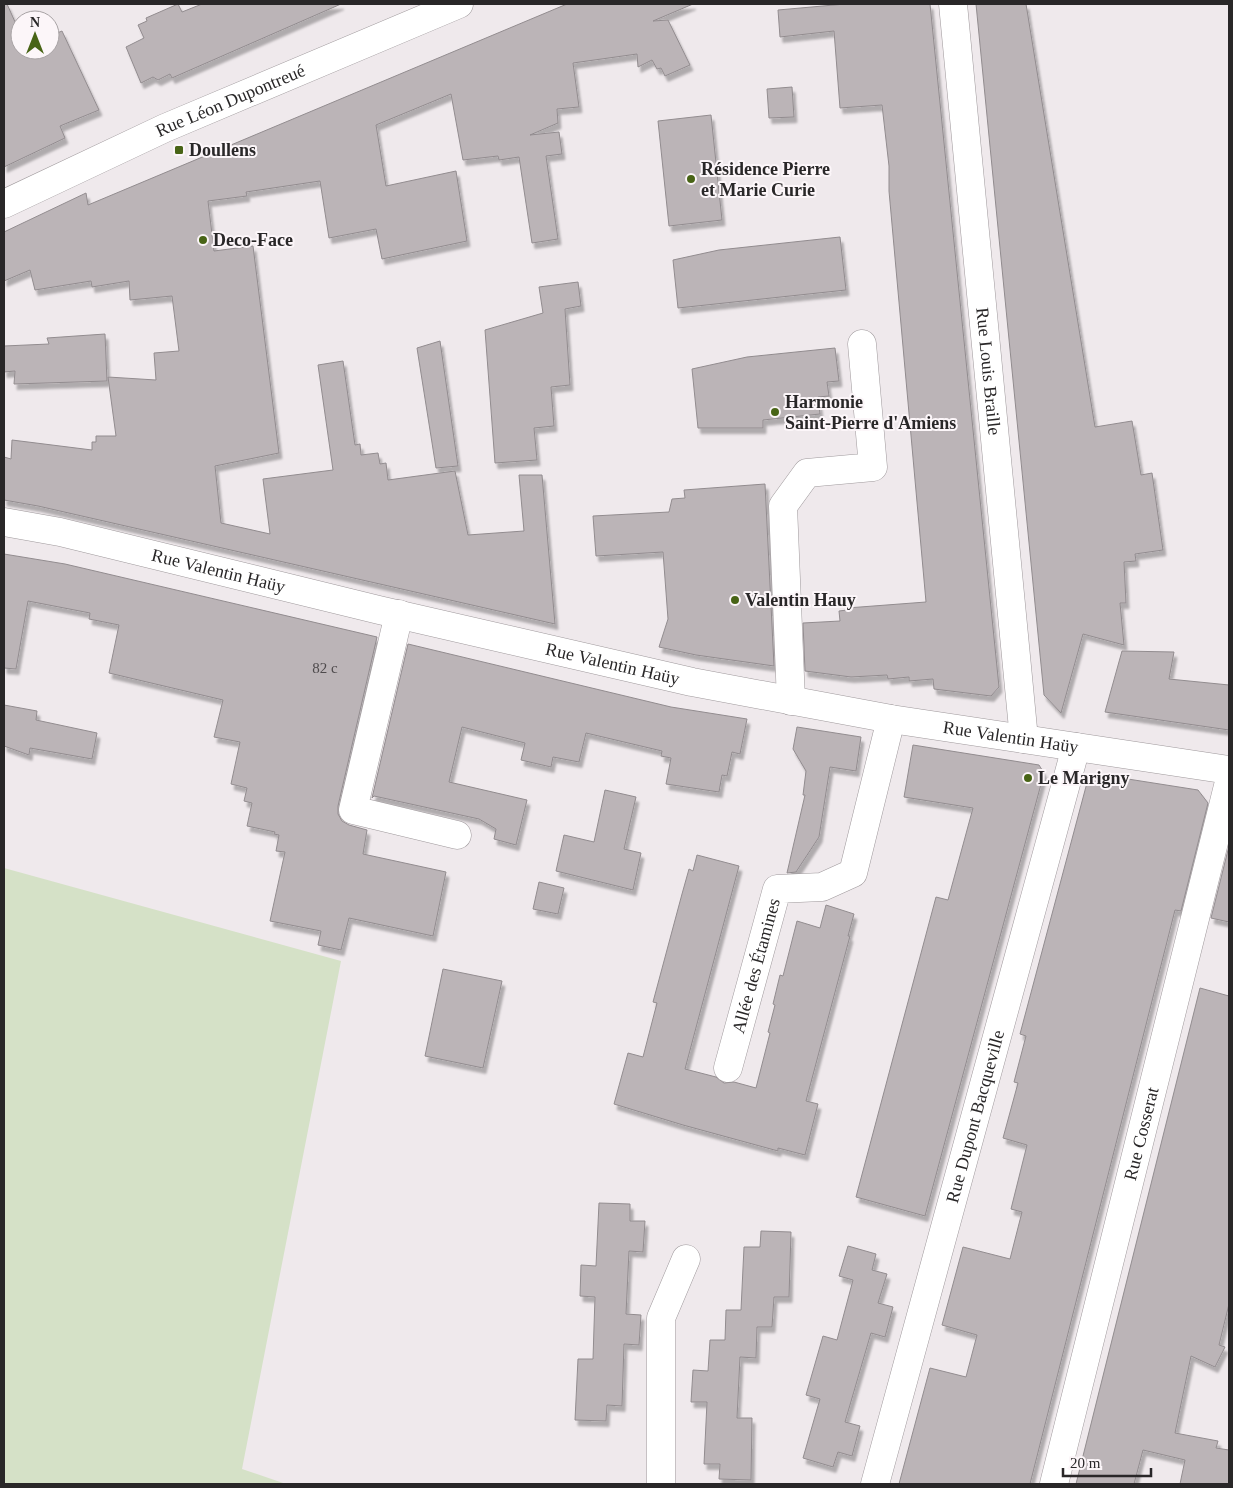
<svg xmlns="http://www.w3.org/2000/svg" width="1233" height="1488" font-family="'Times New Roman',serif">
  <defs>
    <filter id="shadow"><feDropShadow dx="3" dy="5.5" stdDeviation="1" flood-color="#0004"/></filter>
  </defs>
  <rect width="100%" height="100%" fill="#efe9ec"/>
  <path fill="#d5e1c7" d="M 4,868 L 341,961 L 242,1469 L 286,1484 L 4,1484 Z"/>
  <g fill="#bbb4b7" stroke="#928c8f" filter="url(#shadow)">
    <path d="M 4,4 L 7,4 L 20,33 L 20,50 L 50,50 L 50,36 L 62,31 L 99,110 L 60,126 L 65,138 L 4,167 Z"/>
    <path d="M 178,4 L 182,12 L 202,4 L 341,4 L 172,78 L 170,74 L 158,80 L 153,77 L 141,83 L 126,47 L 144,38 L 138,25 L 147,21 L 146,18 Z"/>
    <path d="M 567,4 L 693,4 L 653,21 L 668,20 L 690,65 L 665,76 L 661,68 L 657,69 L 652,60 L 638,67 L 637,54 L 573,63 L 579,107 L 557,109 L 558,123 L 530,135 L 559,132 L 562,154 L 546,156 L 558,239 L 532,243 L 519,157 L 499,160 L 498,156 L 463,160 L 451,94 L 376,125 L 386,186 L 456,171 L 467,241 L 382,259 L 376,229 L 329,238 L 320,181 L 246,192 L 247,196 L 208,201 L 214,251 L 253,246 L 279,453 L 215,466 L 221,523 L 270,534 L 263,479 L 333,470 L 318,365 L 343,361 L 355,445 L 360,444 L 361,455 L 378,453 L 380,464 L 386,463 L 388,480 L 455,471 L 468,535 L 524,531 L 519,475 L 542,475 L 555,624 L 38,506 L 4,500 L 4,457 L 11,459 L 12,440 L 92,450 L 92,442 L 96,442 L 96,436 L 116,436 L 108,377 L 156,380 L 154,353 L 179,351 L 172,296 L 130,300 L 129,281 L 92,287 L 91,281 L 35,290 L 30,270 L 4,281 L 4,232 L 86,193 L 88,205 Z"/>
    <path d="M 845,4 L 930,4 L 999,687 L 991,696 L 934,689 L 933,679 L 909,681 L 909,677 L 888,679 L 887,675 L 851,677 L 805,671 L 803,623 L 840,621 L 839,611 L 847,610 L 847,608 L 926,602 L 889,191 L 889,166 L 882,105 L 840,108 L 834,31 L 780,37 L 778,10 Z"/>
    <path d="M 976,4 L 1026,4 L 1095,427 L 1132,421 L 1141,475 L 1152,473 L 1163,550 L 1135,554 L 1136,561 L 1124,562 L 1126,603 L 1120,603 L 1124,645 L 1083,634 L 1061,713 L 1044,695 Z"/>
    <path d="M 792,87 L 794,117 L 769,118 L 767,89 Z"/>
    <path d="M 711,115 L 722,220 L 669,226 L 658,121 Z"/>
    <path d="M 840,237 L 846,290 L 678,308 L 673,260 L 719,250 Z"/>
    <path d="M 578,282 L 581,306 L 565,309 L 570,385 L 551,387 L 554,426 L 534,428 L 537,460 L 495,463 L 485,330 L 543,313 L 539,287 Z"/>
    <path d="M 105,334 L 107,381 L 14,384 L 15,371 L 4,372 L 4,346 L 49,344 L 47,338 Z"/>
    <path d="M 440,341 L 458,466 L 436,468 L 417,348 Z"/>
    <path d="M 835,348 L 839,381 L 827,382 L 829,396 L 818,397 L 820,414 L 763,420 L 763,428 L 698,428 L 692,369 L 747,357 Z"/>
    <path d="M 765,484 L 774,666 L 696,655 L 659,647 L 668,619 L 663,552 L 596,556 L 593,516 L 669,512 L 672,499 L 685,498 L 684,490 Z"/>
    <path d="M 4,554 L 65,564 L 377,637 L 338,806 L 338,814 L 342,821 L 349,825 L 367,830 L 363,854 L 446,872 L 433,936 L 349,918 L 341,950 L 318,945 L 321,931 L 270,921 L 285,852 L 276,851 L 279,835 L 274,834 L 275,832 L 247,826 L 252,803 L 244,801 L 247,788 L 231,784 L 240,742 L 214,737 L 223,700 L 109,673 L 119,625 L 89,619 L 90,613 L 28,601 L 16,669 L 4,668 Z"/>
    <path d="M 408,644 L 671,707 L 747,719 L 740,754 L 732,752 L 727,776 L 722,775 L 719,792 L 666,784 L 671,758 L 661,756 L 662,751 L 586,733 L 579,762 L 553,757 L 551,767 L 521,760 L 525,743 L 462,727 L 449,782 L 527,800 L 516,845 L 494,839 L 496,829 L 479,819 L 374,796 L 372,798 Z"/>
    <path d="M 1122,651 L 1174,652 L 1169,679 L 1229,685 L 1229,730 L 1105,712 Z"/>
    <path d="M 4,705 L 37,711 L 36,720 L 97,733 L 92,759 L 30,748 L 29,755 L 4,746 Z"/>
    <path d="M 797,727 L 861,737 L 856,771 L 830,767 L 819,837 L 796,872 L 787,873 L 805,795 L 803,795 L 806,771 L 793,749 Z"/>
    <path d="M 913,745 L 1039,765 L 1044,773 L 925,1216 L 856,1197 L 936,897 L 948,900 L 973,808 L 904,797 Z"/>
    <path d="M 1096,774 L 1198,790 L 1208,803 L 1181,911 L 1175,910 L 1030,1484 L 899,1484 L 930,1368 L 966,1377 L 977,1335 L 942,1325 L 963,1247 L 1010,1259 L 1022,1212 L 1011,1209 L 1027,1145 L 1003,1138 L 1018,1083 L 1014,1082 L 1026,1036 L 1020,1034 L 1088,779 Z"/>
    <path d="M 605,790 L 636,797 L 624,849 L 641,853 L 633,890 L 556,871 L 564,835 L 594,842 Z"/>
    <path d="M 1229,846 L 1229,922 L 1211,918 Z"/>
    <path d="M 697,855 L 739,866 L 685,1069 L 716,1077 L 724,1083 L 734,1082 L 756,1088 L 770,1033 L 768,1032 L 775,1005 L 773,1004 L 780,975 L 783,976 L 797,921 L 820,928 L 826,905 L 854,914 L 848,936 L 850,936 L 806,1101 L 818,1104 L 805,1155 L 778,1148 L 778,1151 L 683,1125 L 614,1104 L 628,1053 L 643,1057 L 657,1003 L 653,1002 L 682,894 L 689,869 L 693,871 Z"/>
    <path d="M 539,882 L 564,888 L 558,914 L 533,909 Z"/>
    <path d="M 443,969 L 502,981 L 483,1068 L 425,1056 Z"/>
    <path d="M 1200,988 L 1229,996 L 1229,1304 L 1219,1345 L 1225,1347 L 1215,1367 L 1191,1356 L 1175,1433 L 1218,1441 L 1216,1448 L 1229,1450 L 1229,1484 L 1180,1484 L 1185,1460 L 1143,1450 L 1134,1484 L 1076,1484 Z"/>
    <path d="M 599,1203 L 630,1204 L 630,1221 L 645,1221 L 643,1252 L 629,1251 L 626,1314 L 641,1315 L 639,1345 L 624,1344 L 622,1406 L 607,1405 L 606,1421 L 575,1420 L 578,1359 L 593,1359 L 594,1327 L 595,1297 L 580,1296 L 581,1265 L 596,1266 Z"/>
    <path d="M 761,1231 L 791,1232 L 789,1297 L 774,1297 L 772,1327 L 757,1327 L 756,1358 L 740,1357 L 737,1418 L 752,1418 L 751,1480 L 719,1479 L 720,1464 L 704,1464 L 707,1402 L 691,1402 L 693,1370 L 708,1371 L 710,1340 L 725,1340 L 726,1310 L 741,1310 L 744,1247 L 760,1247 Z"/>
    <path d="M 848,1246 L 876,1254 L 872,1270 L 887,1274 L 878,1303 L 893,1307 L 885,1337 L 871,1333 L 845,1422 L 860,1426 L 852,1456 L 838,1452 L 833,1467 L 803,1458 L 820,1399 L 806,1395 L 823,1336 L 837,1340 L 853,1280 L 839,1276 Z"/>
  </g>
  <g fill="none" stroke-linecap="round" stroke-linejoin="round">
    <defs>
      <g id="minor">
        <path id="s1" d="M 953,4 L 1024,739"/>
        <path id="s2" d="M 4,522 L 60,532 L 379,610 L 692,682 L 891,719 L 1229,770"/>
        <path d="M 399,614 L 353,810 L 457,835"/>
        <path d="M 791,701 L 783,506 L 807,473 L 873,467 L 862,344"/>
        <path id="s3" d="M 728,1068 L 777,889 L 822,887 L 853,873 L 891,719"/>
        <path d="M 661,1484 L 661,1318 L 686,1259"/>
        <path id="s4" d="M 875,1484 L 1076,747"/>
        <path id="s5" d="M 1054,1484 L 1229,782"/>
      </g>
      <g id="major">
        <path id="s6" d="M 4,204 L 165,128 L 459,4"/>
      </g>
    </defs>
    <use href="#minor" stroke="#9f999c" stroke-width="29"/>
    <use href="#major" stroke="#9f999c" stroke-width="29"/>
    <use href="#minor" stroke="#fff" stroke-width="28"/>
    <use href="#major" stroke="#fff" stroke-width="28"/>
  </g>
  <g fill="#486416" stroke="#fcf6f9" stroke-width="2">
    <rect x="174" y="145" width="10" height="10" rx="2.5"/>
    <circle cx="691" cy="179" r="5"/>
    <circle cx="203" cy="240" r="5"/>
    <circle cx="775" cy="412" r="5"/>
    <circle cx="735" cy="600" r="5"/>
    <circle cx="1028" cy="778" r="5"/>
  </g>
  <g text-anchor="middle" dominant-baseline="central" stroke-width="4" stroke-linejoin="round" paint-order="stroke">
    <g font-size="15" fill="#4e4a4c">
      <text x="325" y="668">82 c</text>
    </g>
    <g font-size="18" fill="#292728" stroke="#fcf6f9">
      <text stroke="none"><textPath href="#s6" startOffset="249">Rue Léon Dupontreué</textPath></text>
      <text stroke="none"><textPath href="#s1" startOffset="369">Rue Louis Braille</textPath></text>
      <text stroke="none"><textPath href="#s2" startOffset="220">Rue Valentin Haüy</textPath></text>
      <text stroke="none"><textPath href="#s2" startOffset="625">Rue Valentin Haüy</textPath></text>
      <text stroke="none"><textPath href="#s2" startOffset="1030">Rue Valentin Haüy</textPath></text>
      <text stroke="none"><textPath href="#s3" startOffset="106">Allée des Étamines</textPath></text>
      <text stroke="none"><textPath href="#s4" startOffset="381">Rue Dupont Bacqueville</textPath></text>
      <text stroke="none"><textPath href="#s5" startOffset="361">Rue Cosserat</textPath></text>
    </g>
    <g font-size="18" font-weight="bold" fill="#292728" stroke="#fcf6f9" text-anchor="start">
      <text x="189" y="150">Doullens</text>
      <text x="701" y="169">Résidence Pierre<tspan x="701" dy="21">et Marie Curie</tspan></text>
      <text x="213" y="240">Deco-Face</text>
      <text x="785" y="402">Harmonie<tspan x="785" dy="21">Saint-Pierre d'Amiens</tspan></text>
      <text x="745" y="600">Valentin Hauy</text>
      <text x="1038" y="778">Le Marigny</text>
    </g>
  </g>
  <rect width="1233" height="1488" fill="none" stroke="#292728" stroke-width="10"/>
  <g transform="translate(35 35)"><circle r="24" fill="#fcf6f9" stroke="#a8a3a5"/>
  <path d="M0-4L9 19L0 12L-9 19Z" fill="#486416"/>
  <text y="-8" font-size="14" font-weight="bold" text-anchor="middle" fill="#292728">N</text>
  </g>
  <path d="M1063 1468v8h88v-8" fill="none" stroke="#292728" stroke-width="2.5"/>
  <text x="1070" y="1468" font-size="15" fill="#292728" stroke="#fcf6f9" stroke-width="4" paint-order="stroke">20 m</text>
</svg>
